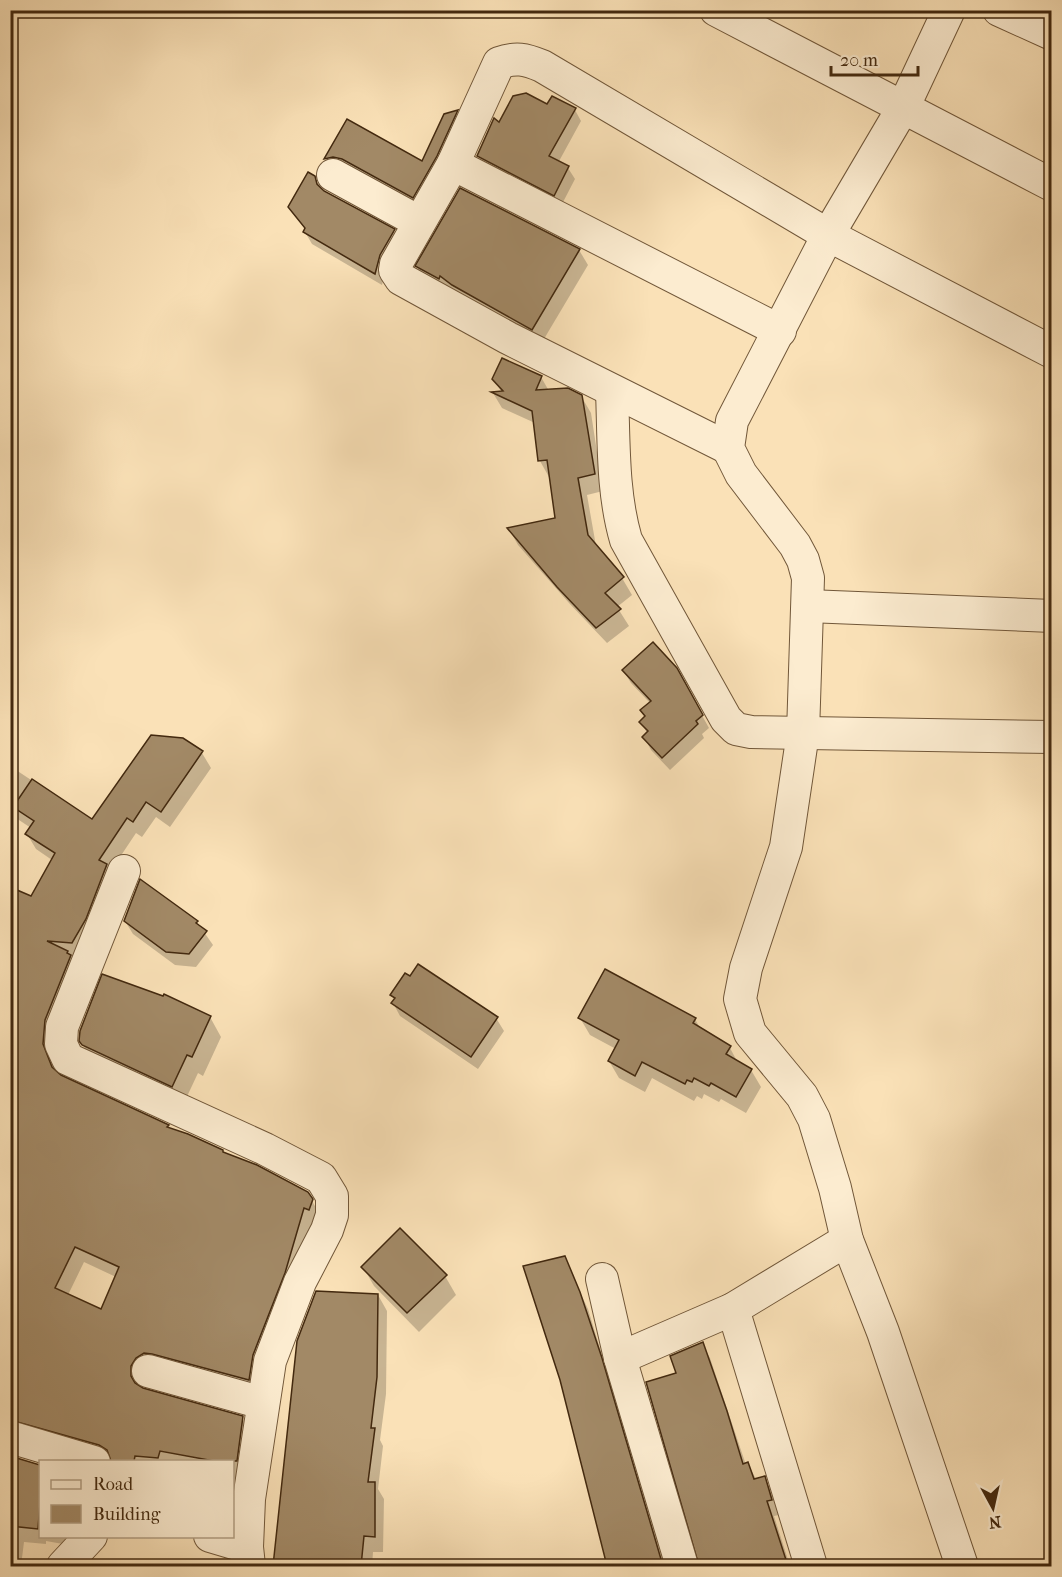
<svg xmlns="http://www.w3.org/2000/svg" width="1062" height="1577" font-family="'IM FELL French Canon',serif">
  <rect width="100%" height="100%" fill="#fae1b7"/>
  <filter id="stains"><feTurbulence type="fractalNoise" baseFrequency=".00333" numOctaves="4"/><feColorMatrix values="0 0 0 0 .2 0 0 0 0 .09 0 0 0 0 .02 0 0 0 .5 -.17"/></filter>
  <radialGradient id="worn" r=".72"><stop offset=".6" stop-color="#630" stop-opacity="0"/><stop offset="1" stop-color="#630" stop-opacity=".3"/></radialGradient>
  <g fill="#0003" fill-rule="evenodd">
    <path d="M 547,106 L 575,110 L 581,121 L 558,163 L 568,168 L 575,179 L 561,206 L 485,168 L 478,156 L 500,124 Z"/>
    <path d="M 457,112 L 464,124 L 420,210 L 333,171 L 326,159 L 348,121 L 422,163 Z"/>
    <path d="M 314,177 L 321,190 L 394,231 L 401,243 L 386,268 L 382,285 L 312,244 L 305,232 L 306,230 L 289,207 Z"/>
    <path d="M 461,190 L 579,250 L 588,265 L 541,344 L 426,281 L 417,266 Z"/>
    <path d="M 541,377 L 549,391 L 581,396 L 591,413 L 603,491 L 587,495 L 596,546 L 622,578 L 632,595 L 617,607 L 629,626 L 607,643 L 569,603 L 518,545 L 509,529 L 557,519 L 551,477 L 549,477 L 540,461 L 535,423 L 502,408 L 493,393 L 502,393 L 494,379 Z"/>
    <path d="M 676,669 L 709,728 L 702,734 L 704,738 L 670,770 L 651,750 L 644,737 L 647,733 L 641,722 L 646,718 L 642,711 L 650,703 L 631,683 L 623,670 Z"/>
    <path d="M 202,753 L 211,768 L 170,827 L 156,817 L 142,837 L 136,833 L 110,872 L 81,959 L 71,958 L 79,971 L 51,1060 L 56,1073 L 168,1126 L 169,1129 L 307,1193 L 321,1216 L 257,1395 L 139,1382 L 139,1388 L 242,1418 L 252,1433 L 232,1516 L 232,1462 L 112,1462 L 25,1435 L 10,1437 L 10,889 L 32,898 L 52,860 L 36,849 L 27,834 L 31,828 L 10,814 L 10,766 L 93,821 ZM 84,1262 L 116,1277 L 102,1311 L 68,1295 Z"/>
    <path d="M 125,921 L 197,922 L 213,945 L 196,967 L 175,965 L 133,934 Z"/>
    <path d="M 392,995 L 496,1018 L 504,1031 L 478,1069 L 400,1016 L 393,1003 L 395,1001 Z"/>
    <path d="M 210,1017 L 221,1037 L 203,1076 L 198,1073 L 183,1105 L 94,1064 L 83,1045 Z"/>
    <path d="M 580,1018 L 695,1019 L 701,1030 L 730,1048 L 738,1063 L 751,1070 L 761,1087 L 746,1113 L 721,1099 L 719,1102 L 704,1094 L 702,1099 L 697,1096 L 694,1101 L 652,1078 L 645,1092 L 619,1078 L 609,1061 L 616,1049 L 590,1035 Z"/>
    <path d="M 564,1258 L 588,1309 L 666,1566 L 608,1566 L 562,1379 Z"/>
    <path d="M 363,1267 L 445,1276 L 456,1295 L 419,1332 L 374,1286 Z"/>
    <path d="M 378,1295 L 387,1311 L 386,1394 L 380,1440 L 383,1446 L 378,1489 L 384,1499 L 383,1552 L 373,1552 L 372,1566 L 275,1566 L 300,1342 Z"/>
    <path d="M 702,1344 L 710,1358 L 746,1465 L 748,1464 L 756,1479 L 764,1478 L 773,1493 L 779,1515 L 774,1516 L 790,1566 L 701,1566 L 678,1374 Z"/>
    <path d="M 10,1457 L 40,1466 L 40,1536 L 92,1536 L 80,1547 L 46,1541 L 46,1544 L 24,1542 L 21,1566 L 10,1566 Z"/>
  </g>
  <g fill="#a28966" stroke="#43290f" stroke-width="1.5" fill-rule="evenodd">
    <path d="M 526,93 L 547,104 L 552,96 L 576,108 L 549,156 L 569,166 L 554,196 L 477,156 L 494,118 L 499,122 L 513,96 Z"/>
    <path d="M 458,110 L 437,156 L 413,198 L 342,159 L 333,157 L 324,159 L 347,119 L 422,161 L 444,114 Z"/>
    <path d="M 308,172 L 315,176 L 317,184 L 324,191 L 395,229 L 380,255 L 375,274 L 303,232 L 305,228 L 288,207 Z"/>
    <path d="M 460,188 L 580,249 L 532,330 L 452,285 L 440,276 L 439,279 L 415,266 Z"/>
    <path d="M 502,358 L 542,376 L 536,390 L 568,388 L 582,395 L 595,474 L 578,478 L 588,535 L 624,577 L 605,593 L 621,609 L 596,628 L 557,587 L 507,528 L 555,518 L 547,460 L 538,461 L 532,411 L 491,392 L 503,391 L 492,379 Z"/>
    <path d="M 653,642 L 677,668 L 703,715 L 696,721 L 698,724 L 662,758 L 642,737 L 648,731 L 639,722 L 645,716 L 640,710 L 651,701 L 622,670 Z"/>
    <path d="M 151,735 L 183,738 L 203,751 L 161,812 L 146,802 L 133,822 L 127,818 L 99,860 L 107,864 L 86,919 L 72,943 L 47,941 L 68,951 L 67,953 L 71,955 L 45,1020 L 43,1044 L 52,1067 L 61,1075 L 169,1125 L 167,1127 L 188,1134 L 223,1150 L 223,1152 L 257,1165 L 308,1192 L 313,1199 L 309,1210 L 304,1208 L 285,1273 L 253,1355 L 249,1380 L 152,1354 L 144,1353 L 136,1358 L 131,1366 L 131,1376 L 135,1383 L 143,1388 L 243,1416 L 237,1461 L 214,1461 L 160,1451 L 158,1458 L 135,1456 L 134,1461 L 111,1461 L 107,1450 L 99,1445 L 10,1420 L 10,887 L 31,896 L 55,853 L 25,834 L 34,821 L 13,807 L 32,779 L 92,819 ZM 75,1247 L 119,1267 L 101,1309 L 55,1288 Z"/>
    <path d="M 140,879 L 198,921 L 196,923 L 207,931 L 189,954 L 166,952 L 124,921 Z"/>
    <path d="M 418,964 L 498,1017 L 471,1057 L 391,1003 L 395,998 L 390,995 L 405,973 L 410,976 Z"/>
    <path d="M 605,969 L 696,1018 L 693,1023 L 731,1046 L 726,1054 L 752,1069 L 736,1097 L 711,1083 L 709,1086 L 694,1078 L 692,1082 L 687,1080 L 685,1084 L 642,1062 L 635,1076 L 608,1061 L 619,1040 L 578,1018 Z"/>
    <path d="M 102,974 L 163,996 L 164,994 L 211,1016 L 192,1057 L 187,1055 L 172,1087 L 82,1045 L 79,1041 L 80,1031 Z"/>
    <path d="M 400,1228 L 447,1275 L 407,1313 L 361,1267 Z"/>
    <path d="M 565,1256 L 580,1292 L 602,1358 L 663,1566 L 607,1566 L 560,1380 L 523,1266 Z"/>
    <path d="M 316,1291 L 378,1294 L 377,1377 L 371,1428 L 375,1428 L 368,1482 L 375,1482 L 375,1537 L 364,1536 L 361,1566 L 273,1566 L 297,1341 Z"/>
    <path d="M 703,1342 L 727,1411 L 743,1464 L 748,1462 L 754,1479 L 765,1476 L 772,1500 L 767,1501 L 788,1566 L 699,1566 L 646,1382 L 676,1373 L 670,1356 Z"/>
    <path d="M 10,1456 L 40,1465 L 40,1503 L 38,1529 L 10,1526 Z"/>
  </g>
  <g fill="none" stroke-linecap="round" stroke-linejoin="round">
    <defs>
      <g id="minor">
        <path d="M 716,10 L 1052,185"/>
        <path d="M 949,10 L 904,106 L 828,235 L 732,421 L 728,448 L 741,474 L 795,545 L 803,560 L 808,578 L 803,733 L 786,847 L 746,968 L 740,999 L 750,1033 L 802,1096 L 814,1119 L 835,1188 L 847,1240 L 883,1332 L 962,1566"/>
        <path d="M 999,10 L 1052,34"/>
        <path d="M 453,164 L 780,331"/>
        <path d="M 333,175 L 419,222"/>
        <path d="M 612,391 C 614,441 612,492 626,540 L 726,719 L 736,729 L 751,732 L 1052,737"/>
        <path d="M 728,448 L 508,338 L 401,279 L 395,270 L 396,264 L 453,164 L 499,63 C 516,57 525,59 542,66 L 828,235 L 1052,352"/>
        <path d="M 808,606 L 1052,616"/>
        <path d="M 124,871 L 62,1027 L 61,1044 L 68,1059 L 265,1149 L 321,1178 L 332,1196 L 332,1215 L 327,1230 L 300,1282 L 270,1361 L 249,1499 L 247,1547 L 249,1566"/>
        <path d="M 602,1279 L 620,1358 L 682,1566"/>
        <path d="M 733,1309 L 811,1566"/>
        <path d="M 620,1358 L 733,1309 L 847,1240"/>
        <path d="M 148,1371 L 263,1403"/>
        <path d="M 10,1437 L 94,1462"/>
        <path d="M 210,1536 L 247,1547"/>
        <path d="M 63,1566 L 91,1536"/>
      </g>
    </defs>
    <use href="#minor" stroke="#715739" stroke-width="34"/>
    <use href="#minor" stroke="#fcecd0" stroke-width="32"/>
  </g>
  <rect width="1062" height="1577" fill="none" stroke="#fae1b7" stroke-width="36"/>
  <rect x="12" y="12" width="1038" height="1553" fill="none" stroke="#43290f" stroke-width="3"/>
  <rect x="18" y="18" width="1026" height="1541" fill="none" stroke="#43290f" stroke-width="1.5"/>
  <rect x="39" y="1460" width="195" height="78" fill="#fcecd0" stroke="#b29e83" stroke-width="1.5"/>
  <rect x="51" y="1480" width="30" height="9" fill="#fcecd0" stroke="#b29e83" stroke-width="1.5"/>
  <text x="93" y="1490" font-size="18" fill="#43290f">Road</text>
  <rect x="51" y="1505" width="30" height="18" fill="#a28966" stroke="#b29e83" stroke-width="1.5"/>
  <text x="93" y="1520" font-size="18" fill="#43290f">Building</text>
  <g transform="translate(993 1508) rotate(172)" stroke="#fcecd0" stroke-width="4.5" paint-order="stroke">
  <path d="M0-4.5L10 22L0 15L-10 22Z" fill="#43290f"/>
  <text y="-9" font-size="16" font-weight="bold" text-anchor="middle" fill="#43290f">N</text>
  </g>
  <path d="M831 66v9h87v-9" fill="none" stroke="#43290f" stroke-width="3"/>
  <text x="840" y="66" font-size="18" fill="#43290f" stroke="#fcecd0" stroke-width="4.5" paint-order="stroke">20 m</text>
  <rect width="100%" height="100%" filter="url(#stains)"/>
  <rect width="100%" height="100%" fill="url(#worn)"/>
</svg>
